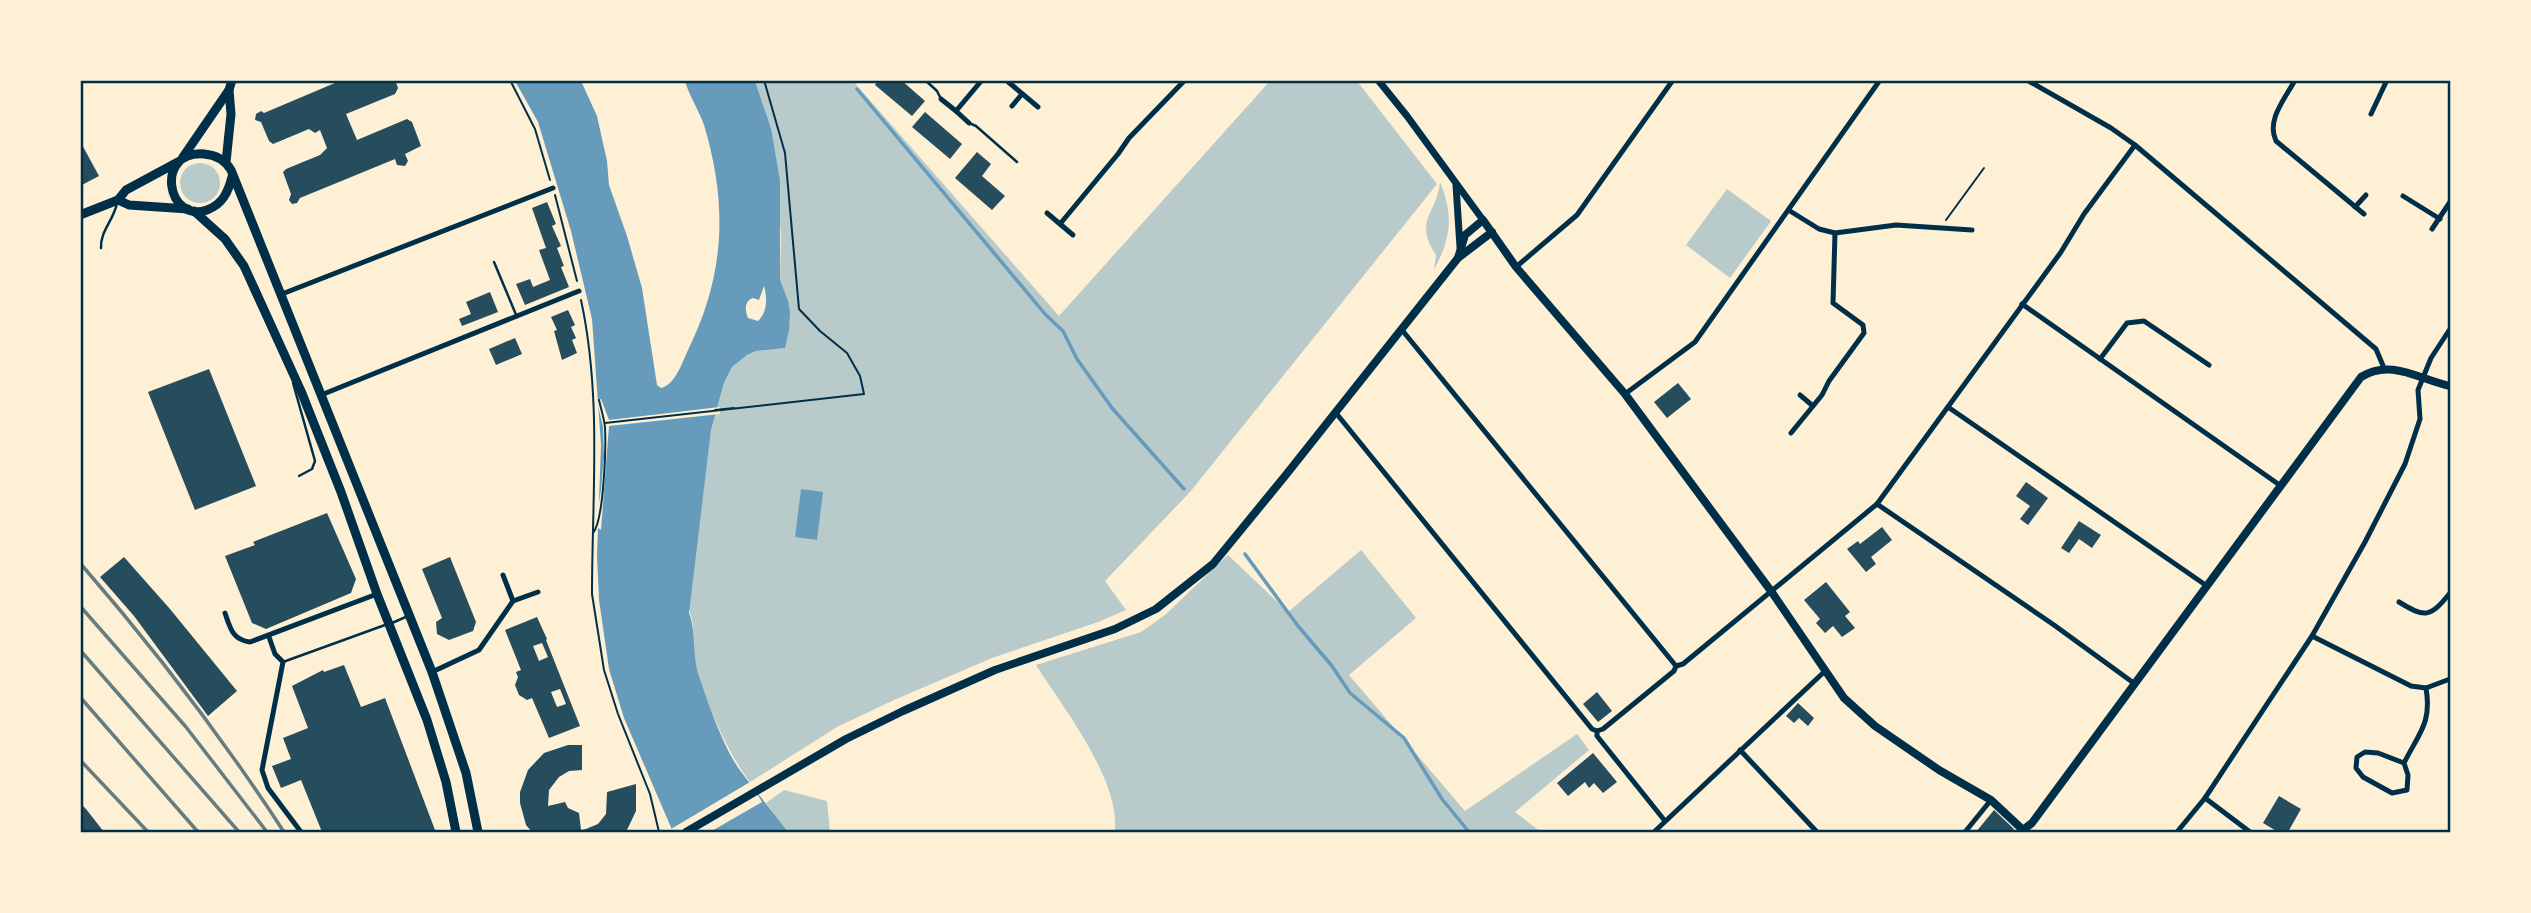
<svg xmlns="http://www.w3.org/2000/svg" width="2531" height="913" font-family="'PT Serif',serif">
  <rect width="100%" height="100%" fill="#fdf0d5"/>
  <g fill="#b9caca">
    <path d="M 755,81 L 853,81 L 1059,316 L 1270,81 L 1357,81 L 1437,184 L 1190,492 L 1105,581 L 1126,610 L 1098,622 L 992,658 L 894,700 L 837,727 L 750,782 C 729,756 698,687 693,653 C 692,642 694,630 692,620 C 691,614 689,611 688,604 L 711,430 L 724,383 L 732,367 L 747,355 L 756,351 L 785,348 L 783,290 L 780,281 L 781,234 L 771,128 Z"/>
    <circle cx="200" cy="183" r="20"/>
    <path d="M 1440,182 C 1454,216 1451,238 1434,270 L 1436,255 C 1413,220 1437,214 1440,182 Z"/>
    <path d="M 1727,189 L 1771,221 L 1730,278 L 1686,245 Z"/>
    <path d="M 1361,550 L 1416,618 L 1349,675 L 1465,811 L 1577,734 L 1589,750 L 1515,812 L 1541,832 L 1115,832 C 1120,779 1064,709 1036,665 L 1141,632 L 1165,615 L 1228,555 L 1288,612 Z"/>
    <path d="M 784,790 L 827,801 L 830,832 L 788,832 L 766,803 Z"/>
  </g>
  <g fill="#669bbc" fill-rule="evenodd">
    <path d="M 515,81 L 581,81 L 597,116 L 607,161 L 609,185 L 627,236 L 642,288 L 657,385 L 661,388 C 675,385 682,363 688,350 C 725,275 728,205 704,125 C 699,110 689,96 685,81 L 755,81 L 771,128 L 780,181 L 780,280 L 788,301 L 790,312 L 789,330 L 785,348 L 756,351 L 747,355 L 732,367 L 724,383 L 711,430 L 689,613 C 696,630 692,656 699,676 C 708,703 723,746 739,769 C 755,791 772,810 788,832 L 673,832 L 624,718 L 609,669 L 599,600 L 597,556 L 601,445 L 592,319 L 571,231 L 538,122 ZM 764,286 C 767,296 768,312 758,321 L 748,318 C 745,311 744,301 753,298 L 759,300 Z"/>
    <path d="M 801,489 L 823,492 L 817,540 L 795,537 Z"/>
  </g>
  <g fill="#fdf0d5">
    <path d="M 601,399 L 609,420 L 720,407 L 720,414 L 609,426 L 601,530 L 595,526 L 601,490 L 604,456 L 603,427 L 597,401 Z"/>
    <path d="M 750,782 L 762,802 L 710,832 L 673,832 L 671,829 Z"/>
  </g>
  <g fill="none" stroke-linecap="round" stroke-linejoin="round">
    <g stroke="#669bbc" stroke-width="3.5">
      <path d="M 857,89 L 1045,314 L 1063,331 L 1077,359 L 1112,408 L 1184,489"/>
      <path d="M 1245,554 L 1298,626 L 1332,666 L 1350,693 L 1404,738 L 1442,799 L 1469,832"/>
    </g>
  </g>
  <g fill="#264d5e" fill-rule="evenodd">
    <path d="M 342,80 L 395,80 L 398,88 L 395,94 L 346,114 L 357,140 L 407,119 L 412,122 L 421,146 L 405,154 L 408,161 L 405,166 L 397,165 L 395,159 L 300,198 L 297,203 L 292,204 L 289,200 L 291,194 L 283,172 L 286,169 L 320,155 L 327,148 L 320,130 L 315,133 L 309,129 L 273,144 L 269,141 L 261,122 L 255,120 L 256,114 L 261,111 L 264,113 Z"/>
    <path d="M 878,80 L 901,80 L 925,101 L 912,116 L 875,85 Z"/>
    <path d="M 925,112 L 962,144 L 950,159 L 912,127 Z"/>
    <path d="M 80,141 L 99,176 L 80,186 Z"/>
    <path d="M 977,152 L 991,164 L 982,176 L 1005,196 L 992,210 L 955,178 Z"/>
    <path d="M 547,202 L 556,224 L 552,226 L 561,246 L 557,248 L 564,266 L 561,267 L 569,287 L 525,305 L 516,284 L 530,279 L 533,287 L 550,280 L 539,250 L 546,248 L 532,208 Z"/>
    <path d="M 490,292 L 498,312 L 462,326 L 459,319 L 471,314 L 466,302 Z"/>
    <path d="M 568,310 L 575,325 L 571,327 L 576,338 L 572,340 L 577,353 L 562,360 L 554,331 L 557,330 L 551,317 Z"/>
    <path d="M 515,338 L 522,354 L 496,365 L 489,349 Z"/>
    <path d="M 209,369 L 256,486 L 195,510 L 148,392 Z"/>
    <path d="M 1678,383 L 1691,399 L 1667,418 L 1654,402 Z"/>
    <path d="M 2026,482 L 2048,498 L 2028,525 L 2020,519 L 2030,506 L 2016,496 Z"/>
    <path d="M 327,513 L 356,579 L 351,593 L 266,629 L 252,623 L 225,556 L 255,545 L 253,542 Z"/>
    <path d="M 2079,521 L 2101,535 L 2092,548 L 2079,539 L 2069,553 L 2061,548 Z"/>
    <path d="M 1882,527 L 1892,540 L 1871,557 L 1876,564 L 1866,572 L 1847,549 L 1858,541 L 1860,544 Z"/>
    <path d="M 124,557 L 170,609 L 237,691 L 208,716 L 134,616 L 100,577 Z"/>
    <path d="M 450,557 L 476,622 L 473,631 L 449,640 L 437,634 L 436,622 L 442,618 L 422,569 Z"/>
    <path d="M 1826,582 L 1850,612 L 1845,616 L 1855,628 L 1842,637 L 1833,626 L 1825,633 L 1816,623 L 1820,619 L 1804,600 Z"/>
    <path d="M 537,617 L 547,639 L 546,640 L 580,726 L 549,738 L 532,698 L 527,700 L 519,695 L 515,685 L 518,677 L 516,672 L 521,670 L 505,630 ZM 542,643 L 548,657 L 539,661 L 533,646 ZM 560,689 L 566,704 L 557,707 L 551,692 Z"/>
    <path d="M 344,665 L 361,707 L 385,698 L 435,830 L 429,832 L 322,832 L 301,780 L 281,788 L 272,766 L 291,759 L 283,738 L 308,728 L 292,686 L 323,670 L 324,672 Z"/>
    <path d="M 1597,692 L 1612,711 L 1598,722 L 1583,704 Z"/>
    <path d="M 1798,703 L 1814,718 L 1808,726 L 1799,718 L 1794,723 L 1786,716 Z"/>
    <path d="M 568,745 L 582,745 L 582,770 L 569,771 L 559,777 L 549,790 L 548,806 L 565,802 L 568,808 L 579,813 L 581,830 L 586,829 L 598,824 L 606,814 L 607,792 L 636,784 L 636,811 L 626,832 L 532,832 L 526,825 L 520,803 L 520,792 L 528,770 L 544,753 Z"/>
    <path d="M 1593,753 L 1617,782 L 1603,793 L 1594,783 L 1589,788 L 1585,782 L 1568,796 L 1557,783 Z"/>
    <path d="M 2279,796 L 2301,809 L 2288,832 L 2278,832 L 2263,823 Z"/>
    <path d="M 80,803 L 86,809 L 104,832 L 80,832 Z"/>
    <path d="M 1994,810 L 2014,829 L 2011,832 L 1976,832 Z"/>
  </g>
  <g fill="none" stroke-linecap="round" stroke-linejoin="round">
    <g stroke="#003049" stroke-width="2">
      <path d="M 510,80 L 535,129 L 550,180"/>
      <path d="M 555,195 L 577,281"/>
      <path d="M 1946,220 L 1984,168"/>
      <path d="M 581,300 C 602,397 592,496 592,594 L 604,670 L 618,714 L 650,794 L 659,832"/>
      <path d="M 715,410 L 734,408"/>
      <path d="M 605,423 L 864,394 L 860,376 L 847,353 L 820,331 L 799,309 L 785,153 L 764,80"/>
      <path d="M 593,533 C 604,520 606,447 605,427 C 604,418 601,409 599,400"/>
    </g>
    <g stroke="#003049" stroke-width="2.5">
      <path d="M 925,80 L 937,91 L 941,99"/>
      <path d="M 969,123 L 976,126 L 1017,162"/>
      <path d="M 101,248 C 100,231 114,220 117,203"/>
      <path d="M 494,262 L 517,317"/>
      <path d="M 293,383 L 315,461 L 312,469 L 299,476"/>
      <path d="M 392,623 L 408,616"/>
      <path d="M 283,662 L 385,625"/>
    </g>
    <g stroke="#003049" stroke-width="5">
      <path d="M 1006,80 L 1038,107"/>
      <path d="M 2027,80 L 2111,128 L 2135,145 L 2376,349 L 2384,368"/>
      <path d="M 2295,80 C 2285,99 2266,120 2276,141 L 2364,214"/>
      <path d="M 941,99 L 956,111"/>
      <path d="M 1012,106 L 1022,94"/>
      <path d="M 2371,114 L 2387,80"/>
      <path d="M 969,123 L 956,111 L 982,80"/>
      <path d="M 2403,196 L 2440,219"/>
      <path d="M 2355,207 L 2366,195"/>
      <path d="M 1790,211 L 1819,229 L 1835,233 L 1896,225 L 1972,230"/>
      <path d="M 1047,213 L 1073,235"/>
      <path d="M 1060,224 L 1118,154 L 1129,138 L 1185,80"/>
      <path d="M 2432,229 L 2450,202"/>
      <path d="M 1516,267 L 1577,215 L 1673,80"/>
      <path d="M 282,294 L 553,188"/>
      <path d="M 2022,304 L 2281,486"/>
      <path d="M 1402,330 L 1676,666"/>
      <path d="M 2100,359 L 2127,323 L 2144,321 L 2209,365"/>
      <path d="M 1625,394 L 1695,342 L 1880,80"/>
      <path d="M 321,395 L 579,291"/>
      <path d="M 1800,395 L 1813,406"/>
      <path d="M 1948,407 L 2207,586"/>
      <path d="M 1336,413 L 1592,729 L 1597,731 L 1597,736 L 1665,821"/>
      <path d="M 1791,433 L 1822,395 L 1829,381 L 1864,333 L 1863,325 L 1833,303 L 1835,233"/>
      <path d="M 1877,504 L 2054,625 L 2135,684"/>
      <path d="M 503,575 L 513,601"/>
      <path d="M 2399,602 C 2425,618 2430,618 2450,593"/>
      <path d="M 225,613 C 230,627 232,640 250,642 L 377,594"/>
      <path d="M 2312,636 L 2411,686 L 2426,688 L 2450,679"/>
      <path d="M 269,637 L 275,654 L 283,662 L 262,770 L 268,788 L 301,832"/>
      <path d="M 432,672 L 479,650 L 513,601 L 538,592"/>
      <path d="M 1597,731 L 1603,729 L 1674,671 L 1676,666 L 1683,664 L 1877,504 L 2061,252 L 2084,214 L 2135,145"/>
      <path d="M 1740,750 L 1817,832"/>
      <path d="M 2404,763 L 2378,753 L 2365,752 L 2357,757 L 2356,768 L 2363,777 L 2392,793 L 2407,790 L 2408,775 L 2404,763 C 2419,733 2432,723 2426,688"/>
      <path d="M 2205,798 L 2250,832"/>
      <path d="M 1654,832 L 1824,672"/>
      <path d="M 1965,832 L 1991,800"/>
      <path d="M 2177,832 L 2205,798 L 2312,636 L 2365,542 L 2405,464 L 2420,419 L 2418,390 L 2431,358 L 2450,329"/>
    </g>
    <g stroke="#003049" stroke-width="7">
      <path d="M 1378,80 L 1407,116 L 1483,220"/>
      <path d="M 1456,185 L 1460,247"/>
    </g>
    <g stroke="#003049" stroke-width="8">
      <path d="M 1458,258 L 1465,235 L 1483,220 L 1516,267 L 1625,394 L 1771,591 L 1844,698 L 1875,726 L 1939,770 L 1991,800 L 2023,830 L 2032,823 L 2361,377 C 2391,358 2420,380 2450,386"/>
      <path d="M 686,832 L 846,739 L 903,711 L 995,670 L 1115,629 L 1156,609 L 1213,564 L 1285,476 L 1458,258 L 1492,232"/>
    </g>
    <g stroke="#003049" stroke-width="9">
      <path d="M 183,157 L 229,90"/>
      <path d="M 226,162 L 231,114 L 229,90 L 232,80"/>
      <path d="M 232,177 C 228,192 223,204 207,210 C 167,224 154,150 204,154 C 216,155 225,160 231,170 L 432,672 L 466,773 L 478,832"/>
      <path d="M 118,200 L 129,205 L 188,209"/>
      <path d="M 194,211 L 225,239 L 244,266 L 301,391 L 341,492 L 377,594 L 427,720 L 446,782 L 456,832"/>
      <path d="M 80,215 L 118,200 L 126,190 L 178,162"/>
    </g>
    <g stroke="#657d81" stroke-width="3.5">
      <path d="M 80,563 C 154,648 222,737 284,832"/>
      <path d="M 80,606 L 186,727 L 267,832"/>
      <path d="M 80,650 L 239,832"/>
      <path d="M 80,697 L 198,832"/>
      <path d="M 80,760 L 148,832"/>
    </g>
  </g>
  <rect width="2531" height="913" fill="none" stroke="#fdf0d5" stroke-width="164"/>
  <rect x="82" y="82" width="2367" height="749" fill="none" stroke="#003049" stroke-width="2.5"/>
</svg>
